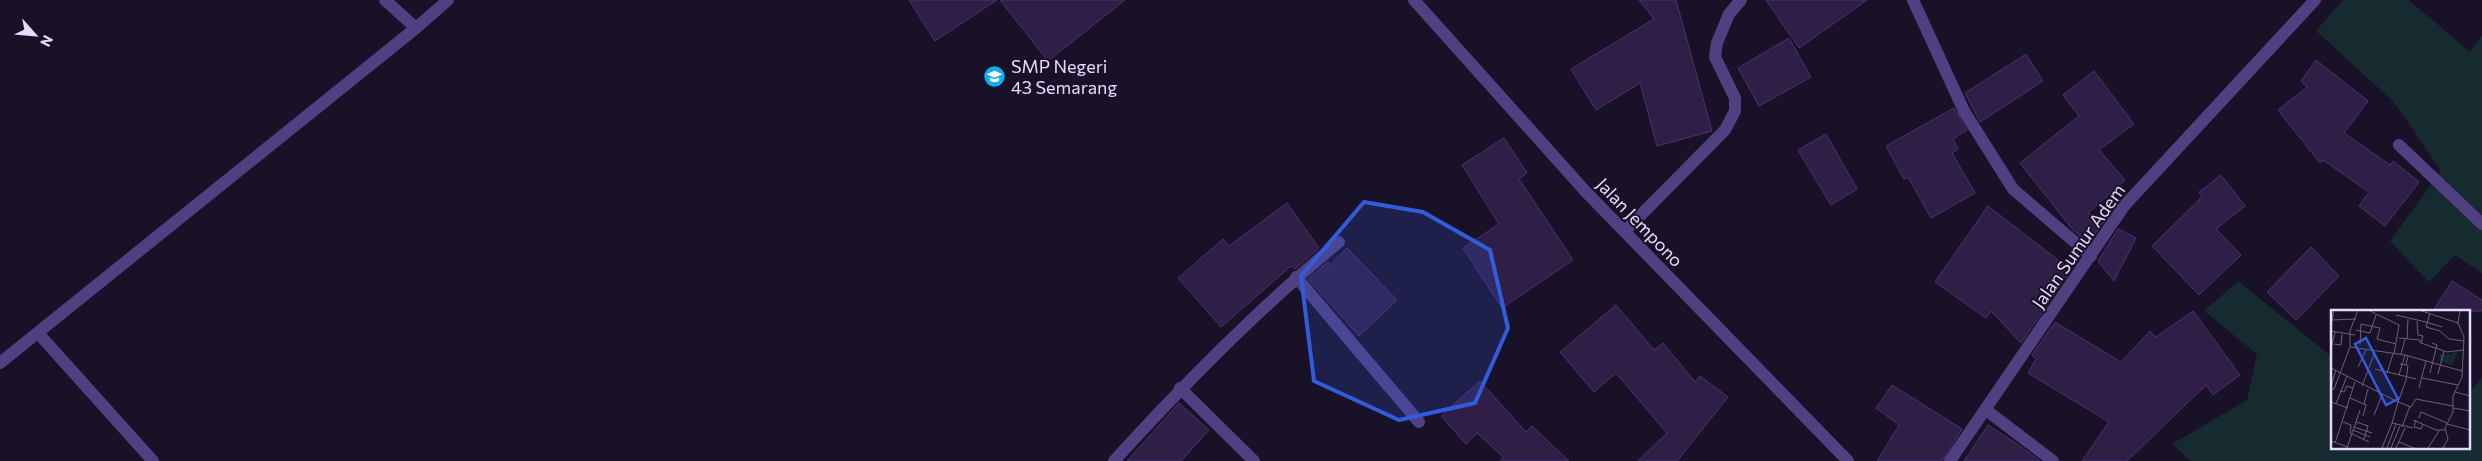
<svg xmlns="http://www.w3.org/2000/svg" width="2482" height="461" font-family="Commissioner,sans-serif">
  <rect width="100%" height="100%" fill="#191127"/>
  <g fill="#152b30">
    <path d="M 2343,0 L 2409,0 L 2470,52 L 2482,35 L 2482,273 L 2455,255 L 2429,282 L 2390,241 L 2441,171 L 2394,102 L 2316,31 Z"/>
    <path d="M 2238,281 L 2332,357 L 2332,447 L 2468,447 L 2468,393 L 2482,378 L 2482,461 L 2191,461 L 2172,444 L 2247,400 L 2257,354 L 2204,311 Z"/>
  </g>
  <g fill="#2f1f46" stroke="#4c3271">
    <path d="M 909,0 L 997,0 L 935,41 Z"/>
    <path d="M 1000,0 L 1125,0 L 1048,61 Z"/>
    <path d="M 1639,0 L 1676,0 L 1712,131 L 1657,146 L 1640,83 L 1596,110 L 1571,69 L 1654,19 Z"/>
    <path d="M 1766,0 L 1867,0 L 1799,48 Z"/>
    <path d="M 1789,38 L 1811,77 L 1759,106 L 1738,68 Z"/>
    <path d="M 2026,54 L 2043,81 L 1980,122 L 1965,93 Z"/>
    <path d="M 2316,60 L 2368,101 L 2344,133 L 2390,165 L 2393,161 L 2419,182 L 2385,226 L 2359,206 L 2369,192 L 2323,160 L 2320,163 L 2278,110 L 2307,87 L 2301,81 Z"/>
    <path d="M 2094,71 L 2134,124 L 2099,150 L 2125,180 L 2088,213 L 2104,221 L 2089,243 L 2073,230 L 2020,163 L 2079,116 L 2063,95 Z"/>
    <path d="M 1954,108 L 1967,130 L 1953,139 L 1958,149 L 1952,153 L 1975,193 L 1931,218 L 1908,177 L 1904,179 L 1886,146 Z"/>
    <path d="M 1826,134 L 1857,189 L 1831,205 L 1798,150 Z"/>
    <path d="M 1504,138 L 1527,173 L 1519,179 L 1573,260 L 1502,308 L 1463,248 L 1499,224 L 1462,165 Z"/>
    <path d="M 2221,175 L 2245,206 L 2216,229 L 2241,255 L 2199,295 L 2152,246 L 2202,197 L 2199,192 Z"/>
    <path d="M 1287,203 L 1319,248 L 1295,269 L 1291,266 L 1221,327 L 1178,278 L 1223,239 L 1229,246 Z"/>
    <path d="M 1988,206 L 2071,270 L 2021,343 L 1991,311 L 1986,318 L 1935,282 Z"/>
    <path d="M 2118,229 L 2136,238 L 2114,281 L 2098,261 Z"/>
    <path d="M 2311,247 L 2339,276 L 2296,320 L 2267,292 Z"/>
    <path d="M 1347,248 L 1397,300 L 1359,336 L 1308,279 L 1328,262 L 1330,265 Z"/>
    <path d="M 2452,281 L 2482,300 L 2482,311 L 2433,311 Z"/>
    <path d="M 1616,305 L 1654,350 L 1663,343 L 1695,382 L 1700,376 L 1728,397 L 1677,461 L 1638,461 L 1667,433 L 1616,373 L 1594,392 L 1560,352 Z"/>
    <path d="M 2193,311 L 2240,375 L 2213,395 L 2206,385 L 2127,461 L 2082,461 L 2109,422 L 2028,373 L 2036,359 L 2032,355 L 2055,322 L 2121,362 L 2150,331 L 2156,337 Z"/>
    <path d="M 1480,381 L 1526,432 L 1532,426 L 1569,461 L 1500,461 L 1503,457 L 1477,433 L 1466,444 L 1441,416 Z"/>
    <path d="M 1892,385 L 1962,429 L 1942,461 L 1877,461 L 1899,425 L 1876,408 Z"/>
    <path d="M 1179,403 L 1209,430 L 1181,461 L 1127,461 Z"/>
    <path d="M 1988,425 L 2017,444 L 2040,461 L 1964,461 Z"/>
  </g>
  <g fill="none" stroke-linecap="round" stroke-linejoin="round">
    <path stroke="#504082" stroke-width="12" d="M 38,333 L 153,461"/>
    <g stroke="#504082" stroke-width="12">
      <path d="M 385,0 L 416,28"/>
      <path d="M 1414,0 L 1586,192 L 1848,461"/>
      <path d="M 1913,0 L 1964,111 L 2013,189 L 2091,256"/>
      <path d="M 2399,145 L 2482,224"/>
      <path d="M 1625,231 L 1725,130 L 1735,111 L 1735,98 L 1715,57 L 1717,43 L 1729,14 L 1741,0"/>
      <path d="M 1296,277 L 1419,422"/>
      <path d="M 0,363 L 416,28 L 448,0"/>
      <path d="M 1180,388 L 1254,461"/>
      <path d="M 1986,410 L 2053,461"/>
      <path d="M 1114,461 C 1185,383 1258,309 1339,242"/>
      <path d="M 1950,461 L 2124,206 L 2315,0"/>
    </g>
  </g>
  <path fill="#315cdc" fill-opacity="0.2" stroke="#315cdc" stroke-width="4" stroke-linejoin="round" d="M 1364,202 L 1423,212 L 1490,250 L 1508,328 L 1475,403 L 1399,420 L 1314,381 L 1301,276 Z"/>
  <defs>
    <symbol id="school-disc" viewBox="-11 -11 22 22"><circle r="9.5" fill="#13abef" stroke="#191127"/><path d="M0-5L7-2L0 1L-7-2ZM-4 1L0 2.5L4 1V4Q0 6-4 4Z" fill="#fff"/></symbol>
  </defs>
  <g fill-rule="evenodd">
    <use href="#school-disc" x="982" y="64" width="25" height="25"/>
  </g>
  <g text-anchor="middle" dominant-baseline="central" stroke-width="4" stroke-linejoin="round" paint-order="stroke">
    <g font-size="18" fill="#e5dafc" stroke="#191127" text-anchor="start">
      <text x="1011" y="66">SMP Negeri<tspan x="1011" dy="21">43 Semarang</tspan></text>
    </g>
    <g font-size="18" fill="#e5dafc" stroke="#191127">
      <text transform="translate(1640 222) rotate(46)">Jalan Jempono</text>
      <text transform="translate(2078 246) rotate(-55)">Jalan Sumur Adem</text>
    </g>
  </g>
  <g transform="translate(2331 310)">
    <rect width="139" height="139" fill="#191127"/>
    <path d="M 122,42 L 127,43 L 121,55 L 108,50 L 109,44 L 121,45 Z" fill="#152b30"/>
    <path fill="none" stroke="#6b617c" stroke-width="1" d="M 37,0 L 68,15 L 63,44M 88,0 L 127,13M 99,3 L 95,17 L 109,21 L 118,29 L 133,31M 65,5 L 95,12M 0,10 L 25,9M 86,11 L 87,25 L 92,26 L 90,33 L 116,42 L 132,40M 95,12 L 111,17M 0,16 L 3,0M 25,20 L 39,23 L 45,5M 0,21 L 24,25M 68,28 L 89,30 L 89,33M 76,29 L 77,9M 3,34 L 10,35 L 11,24M 29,34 L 30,14 L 49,18 L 46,29 L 65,34M 19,37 L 19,21 L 27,0M 0,40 L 4,22M 70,44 L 74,29M 69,54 L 75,55 L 77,46M 75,55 L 77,56 L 75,70 L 67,92 L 80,97 L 85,89 L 122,96M 27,57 L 35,40M 0,58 L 67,92 L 61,113 L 82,118M 44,59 L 85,69M 56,63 L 62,44M 99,63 L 106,35 L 101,33M 107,64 L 113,41M 68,65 L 74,45M 91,68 L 127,75M 0,76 L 5,60M 31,76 L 44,42M 88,78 L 95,51M 0,79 L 3,79 L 19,37 L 74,45 L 131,61M 9,81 L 13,82 L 16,76 L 22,78M 124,82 L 139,86M 19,88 L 35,95 L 32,106M 0,92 L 17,98M 5,94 L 16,66M 33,94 L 37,79M 122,98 L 139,101M 43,105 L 51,85M 88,108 L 90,102 L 116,113M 82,110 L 105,120 L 114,120M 85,110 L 83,117 L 90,119 L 92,114M 12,112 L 20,115 L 19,123 L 38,132M 25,112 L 37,116 L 33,129M 116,114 L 139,120M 23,117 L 41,123M 71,117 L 79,96M 22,120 L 39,127M 0,131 L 17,137M 68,132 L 83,138M 4,133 L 24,72M 16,138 L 29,100M 51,138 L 61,113M 56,138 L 65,114M 60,138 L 69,116M 65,138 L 74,118M 97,138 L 108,121M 112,138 L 117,129 L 114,118 L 122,102 L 122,86 L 131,67 L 133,27 L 127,13 L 129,0"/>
    <path fill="#315cdc" fill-opacity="0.15" stroke="#315cdc" stroke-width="2.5" d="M 35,28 L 67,89 L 55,95 L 24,34 Z"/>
    <rect width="139" height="139" fill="none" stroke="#e5dafc" stroke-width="2.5"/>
  </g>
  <g transform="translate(35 35) rotate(117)" stroke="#191127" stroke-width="4" paint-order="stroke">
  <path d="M0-4L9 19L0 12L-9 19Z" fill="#e5dafc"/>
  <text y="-8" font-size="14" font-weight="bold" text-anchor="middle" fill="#e5dafc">N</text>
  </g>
</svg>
